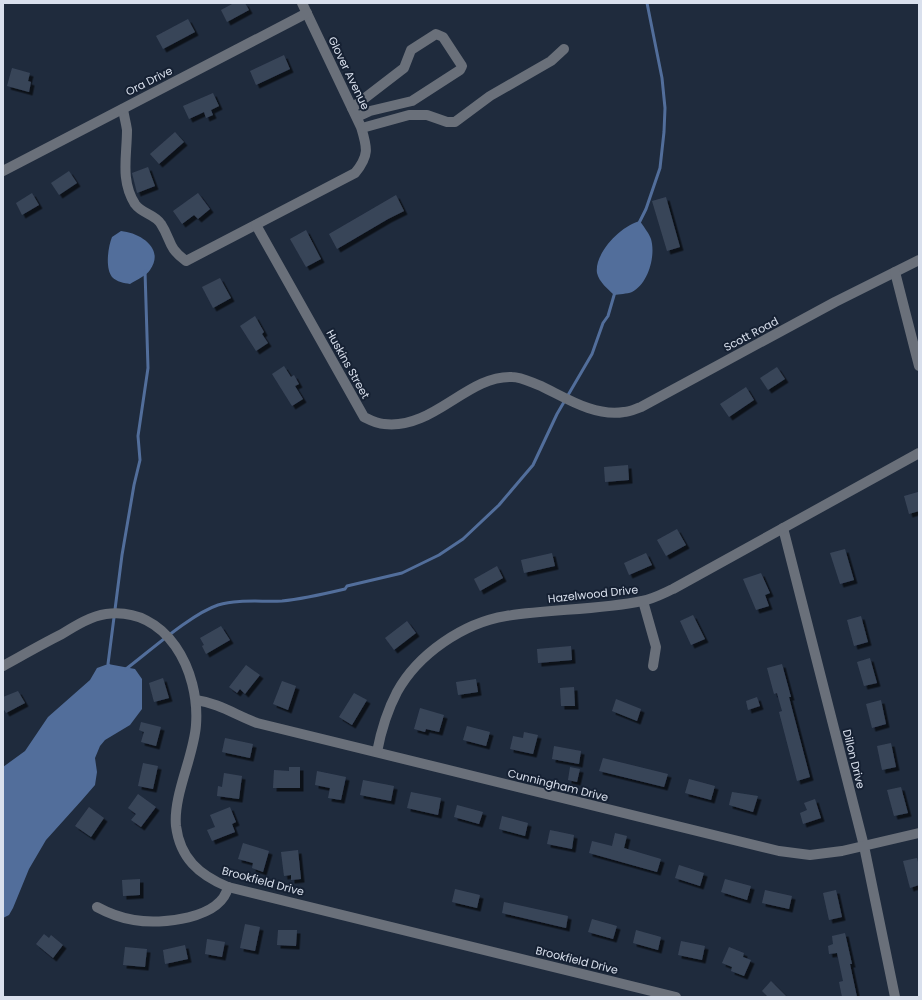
<svg xmlns="http://www.w3.org/2000/svg" width="922" height="1000" font-family="Poppins,sans-serif">
  <defs>
    <filter id="shadow"><feDropShadow dx="3.5" dy="3.5" stdDeviation="0" flood-color="#0009"/></filter>
  </defs>
  <rect width="100%" height="100%" fill="#1f2b3d"/>
  <g fill="#526e9b">
    <path d="M 640,221 C 643,226 649,233 651,239 C 656,256 648,284 632,292 C 627,294 619,294 614,295 C 608,289 599,282 597,273 C 594,253 622,225 640,221 Z"/>
    <path d="M 121,231 C 141,233 165,249 150,270 C 146,276 136,280 130,284 C 124,283 117,282 112,277 C 105,268 108,247 112,237 Z"/>
    <path d="M 108,664 L 135,669 L 142,679 L 142,709 L 130,725 L 105,740 L 100,746 L 95,758 L 97,772 L 95,785 L 82,800 L 46,840 L 29,869 L 13,908 L 9,915 L 3,918 L 3,767 L 25,751 L 48,717 L 90,680 L 97,668 Z"/>
  </g>
  <g fill="none" stroke-linecap="round" stroke-linejoin="round">
    <g stroke="#526e9b" stroke-width="3">
      <path d="M 639,223 L 646,209 L 660,168 L 664,132 L 665,108 L 662,78 L 647,3"/>
      <path d="M 110,667 L 108,664 L 122,555 L 134,485 L 140,460 L 138,436 L 148,368 L 145,271"/>
      <path d="M 126,669 C 150,651 191,614 218,605 C 238,599 261,602 282,601 C 303,599 324,594 345,589 L 347,586 L 402,573 L 439,555 L 463,539 L 499,505 L 533,465 L 557,414 L 592,354 L 603,323 L 608,316 L 615,292"/>
    </g>
  </g>
  <g fill="#394559" filter="url(#shadow)">
    <path d="M 234,3 L 245,3 L 249,10 L 227,22 L 221,10 Z"/>
    <path d="M 188,19 L 195,32 L 163,49 L 156,36 Z"/>
    <path d="M 284,55 L 290,69 L 256,85 L 250,71 Z"/>
    <path d="M 12,68 L 30,73 L 28,81 L 31,82 L 29,92 L 7,86 Z"/>
    <path d="M 213,93 L 219,106 L 211,110 L 213,115 L 206,118 L 204,112 L 189,119 L 183,106 Z"/>
    <path d="M 175,132 L 184,142 L 159,164 L 150,154 Z"/>
    <path d="M 148,167 L 155,186 L 137,193 L 132,173 Z"/>
    <path d="M 69,171 L 77,183 L 59,195 L 51,183 Z"/>
    <path d="M 32,193 L 39,205 L 22,215 L 16,203 Z"/>
    <path d="M 198,193 L 210,209 L 198,219 L 194,215 L 182,224 L 173,211 Z"/>
    <path d="M 396,195 L 404,211 L 388,219 L 337,249 L 329,234 Z"/>
    <path d="M 666,197 L 680,247 L 667,251 L 652,201 Z"/>
    <path d="M 306,230 L 321,259 L 306,267 L 290,239 Z"/>
    <path d="M 220,278 L 231,298 L 213,308 L 202,287 Z"/>
    <path d="M 255,316 L 264,332 L 262,334 L 268,343 L 256,351 L 240,326 Z"/>
    <path d="M 284,366 L 291,377 L 294,375 L 299,384 L 295,386 L 303,399 L 292,406 L 272,374 Z"/>
    <path d="M 777,367 L 785,379 L 768,390 L 760,378 Z"/>
    <path d="M 746,387 L 754,400 L 729,417 L 720,404 Z"/>
    <path d="M 628,465 L 629,480 L 605,482 L 604,467 Z"/>
    <path d="M 918,492 L 919,511 L 909,514 L 904,496 Z"/>
    <path d="M 677,529 L 686,545 L 666,556 L 657,540 Z"/>
    <path d="M 845,549 L 854,580 L 840,584 L 830,553 Z"/>
    <path d="M 552,553 L 555,566 L 524,573 L 521,560 Z"/>
    <path d="M 646,553 L 652,565 L 629,575 L 624,563 Z"/>
    <path d="M 497,566 L 503,578 L 480,591 L 474,579 Z"/>
    <path d="M 761,573 L 770,593 L 765,595 L 769,606 L 756,610 L 743,579 Z"/>
    <path d="M 693,615 L 705,639 L 691,645 L 680,621 Z"/>
    <path d="M 861,616 L 868,642 L 854,646 L 847,620 Z"/>
    <path d="M 407,621 L 416,633 L 394,650 L 385,638 Z"/>
    <path d="M 221,626 L 230,640 L 206,654 L 202,646 L 204,645 L 200,638 Z"/>
    <path d="M 571,646 L 572,660 L 538,663 L 537,649 Z"/>
    <path d="M 870,658 L 877,683 L 864,686 L 857,662 Z"/>
    <path d="M 782,664 L 791,697 L 789,697 L 810,777 L 797,781 L 779,712 L 782,711 L 777,693 L 774,694 L 767,668 Z"/>
    <path d="M 246,665 L 260,675 L 245,694 L 240,689 L 237,693 L 229,687 Z"/>
    <path d="M 163,678 L 169,698 L 154,702 L 149,683 Z"/>
    <path d="M 476,679 L 478,692 L 458,695 L 456,682 Z"/>
    <path d="M 282,681 L 296,686 L 288,710 L 273,704 Z"/>
    <path d="M 574,687 L 575,706 L 561,706 L 560,688 Z"/>
    <path d="M 18,691 L 25,703 L 6,713 L 3,708 L 3,697 Z"/>
    <path d="M 354,693 L 367,700 L 352,725 L 339,717 Z"/>
    <path d="M 757,697 L 760,706 L 748,710 L 746,701 Z"/>
    <path d="M 616,699 L 641,709 L 637,721 L 612,711 Z"/>
    <path d="M 881,700 L 886,724 L 872,728 L 866,704 Z"/>
    <path d="M 420,708 L 444,715 L 439,732 L 426,729 L 425,732 L 414,729 Z"/>
    <path d="M 141,722 L 161,727 L 156,746 L 141,742 L 144,732 L 139,730 Z"/>
    <path d="M 467,726 L 490,732 L 486,746 L 463,740 Z"/>
    <path d="M 524,732 L 538,735 L 533,754 L 510,749 L 513,736 L 523,738 Z"/>
    <path d="M 225,738 L 253,744 L 250,758 L 222,752 Z"/>
    <path d="M 891,743 L 896,767 L 882,770 L 877,746 Z"/>
    <path d="M 554,746 L 581,751 L 579,764 L 552,759 Z"/>
    <path d="M 603,758 L 668,774 L 664,787 L 599,771 Z"/>
    <path d="M 143,763 L 158,766 L 153,789 L 138,786 Z"/>
    <path d="M 289,767 L 300,767 L 300,788 L 273,788 L 274,770 L 289,771 Z"/>
    <path d="M 570,767 L 580,769 L 577,782 L 568,780 Z"/>
    <path d="M 317,771 L 346,777 L 341,800 L 328,798 L 330,788 L 315,785 Z"/>
    <path d="M 224,773 L 242,776 L 239,799 L 217,796 L 218,786 L 222,787 Z"/>
    <path d="M 689,779 L 715,786 L 711,800 L 685,793 Z"/>
    <path d="M 363,780 L 394,786 L 391,801 L 360,795 Z"/>
    <path d="M 901,787 L 908,813 L 894,816 L 887,790 Z"/>
    <path d="M 411,792 L 441,798 L 438,815 L 407,808 Z"/>
    <path d="M 732,792 L 758,796 L 753,812 L 729,805 Z"/>
    <path d="M 138,794 L 156,807 L 141,827 L 131,820 L 136,814 L 128,808 Z"/>
    <path d="M 815,799 L 821,818 L 803,824 L 800,813 L 807,810 L 804,803 Z"/>
    <path d="M 457,805 L 483,812 L 479,824 L 454,817 Z"/>
    <path d="M 89,807 L 104,818 L 91,837 L 75,826 Z"/>
    <path d="M 230,807 L 236,822 L 232,824 L 235,832 L 212,841 L 207,830 L 215,827 L 210,815 Z"/>
    <path d="M 502,816 L 528,823 L 525,836 L 499,829 Z"/>
    <path d="M 550,830 L 574,835 L 572,849 L 547,844 Z"/>
    <path d="M 615,833 L 627,836 L 624,848 L 661,859 L 657,872 L 589,853 L 592,841 L 612,846 Z"/>
    <path d="M 243,843 L 269,851 L 263,872 L 252,868 L 253,863 L 238,859 Z"/>
    <path d="M 298,850 L 301,879 L 291,880 L 291,875 L 284,876 L 281,852 Z"/>
    <path d="M 917,858 L 919,866 L 919,885 L 910,888 L 903,861 Z"/>
    <path d="M 679,865 L 704,873 L 700,886 L 675,878 Z"/>
    <path d="M 140,879 L 140,895 L 123,896 L 122,880 Z"/>
    <path d="M 725,879 L 751,886 L 747,900 L 721,892 Z"/>
    <path d="M 455,889 L 480,895 L 477,908 L 452,902 Z"/>
    <path d="M 765,890 L 792,896 L 789,909 L 762,903 Z"/>
    <path d="M 836,890 L 842,917 L 829,920 L 823,893 Z"/>
    <path d="M 504,902 L 568,916 L 566,928 L 502,913 Z"/>
    <path d="M 592,919 L 617,926 L 613,939 L 588,932 Z"/>
    <path d="M 245,924 L 260,927 L 255,951 L 240,948 Z"/>
    <path d="M 278,930 L 297,930 L 296,946 L 277,945 Z"/>
    <path d="M 636,930 L 661,937 L 658,950 L 633,943 Z"/>
    <path d="M 845,933 L 852,964 L 850,964 L 857,997 L 842,997 L 839,982 L 843,981 L 837,953 L 829,954 L 828,946 L 833,944 L 832,936 Z"/>
    <path d="M 44,934 L 49,938 L 51,935 L 63,945 L 53,958 L 36,944 Z"/>
    <path d="M 207,939 L 225,942 L 222,957 L 205,954 Z"/>
    <path d="M 681,941 L 705,946 L 702,960 L 678,955 Z"/>
    <path d="M 185,945 L 188,959 L 165,964 L 163,950 Z"/>
    <path d="M 125,947 L 147,949 L 145,967 L 123,965 Z"/>
    <path d="M 729,947 L 744,953 L 743,957 L 751,960 L 744,976 L 731,971 L 732,967 L 722,963 Z"/>
    <path d="M 771,981 L 787,997 L 768,997 L 762,991 Z"/>
  </g>
  <g fill="none" stroke-linecap="round" stroke-linejoin="round">
    <g stroke="#6a707a" stroke-width="10">
      <path d="M 352,108 L 404,68 L 411,50 L 436,34 L 443,37 L 462,66 L 460,70 L 412,101 L 370,111 L 357,117"/>
      <path d="M 123,109 C 124,116 126,123 127,130 C 127,156 120,180 135,204 C 142,214 155,214 161,224 C 172,241 167,247 186,261 L 355,173 C 370,155 367,147 361,127 L 302,3"/>
      <path d="M 362,128 L 409,115 L 427,115 L 447,122 L 455,122 L 490,96 L 551,61 L 564,49"/>
      <path d="M 3,171 L 307,13"/>
      <path d="M 256,225 L 364,417 C 370,420 377,424 384,424 C 434,430 467,375 512,377 C 522,377 532,383 541,386 C 566,398 595,417 624,412 C 630,412 635,409 641,407 L 835,302 L 919,260"/>
      <path d="M 895,272 L 919,366"/>
      <path d="M 783,528 L 864,846 L 895,997"/>
      <path d="M 643,601 L 656,647 L 653,666"/>
      <path d="M 3,666 C 23,655 42,644 62,634 C 75,626 91,616 106,614 C 167,606 200,671 196,725 C 194,756 173,795 176,826 C 180,858 199,875 228,887 L 676,997"/>
      <path d="M 196,700 C 218,703 236,715 257,723 L 779,851 L 810,855 L 842,851 L 919,833"/>
      <path d="M 377,752 C 381,731 387,711 397,692 C 418,654 463,623 506,616 C 550,609 599,610 642,601 C 653,599 664,593 673,589 L 919,453"/>
      <path d="M 97,907 C 108,913 121,918 134,920 C 161,925 221,919 228,887"/>
    </g>
  </g>
  <g text-anchor="middle" dominant-baseline="central" stroke-width="4" stroke-linejoin="round" paint-order="stroke">
    <g font-size="11" fill="#d9e0ed" stroke="#162133">
      <text transform="translate(349 73) rotate(64)">Glover Avenue</text>
      <text transform="translate(149 81) rotate(-27)">Ora Drive</text>
      <text transform="translate(751 334) rotate(-28)">Scott Road</text>
      <text transform="translate(348 364) rotate(61)">Huskins Street</text>
      <text transform="translate(593 594) rotate(-6)">Hazelwood Drive</text>
      <text transform="translate(854 759) rotate(76)">Dillon Drive</text>
      <text transform="translate(558 785) rotate(14)">Cunningham Drive</text>
      <text transform="translate(263 881) rotate(15)">Brookfield Drive</text>
      <text transform="translate(577 960) rotate(14)">Brookfield Drive</text>
    </g>
  </g>
  <rect width="922" height="1000" fill="none" stroke="#d9e0ed" stroke-width="8"/>
</svg>
